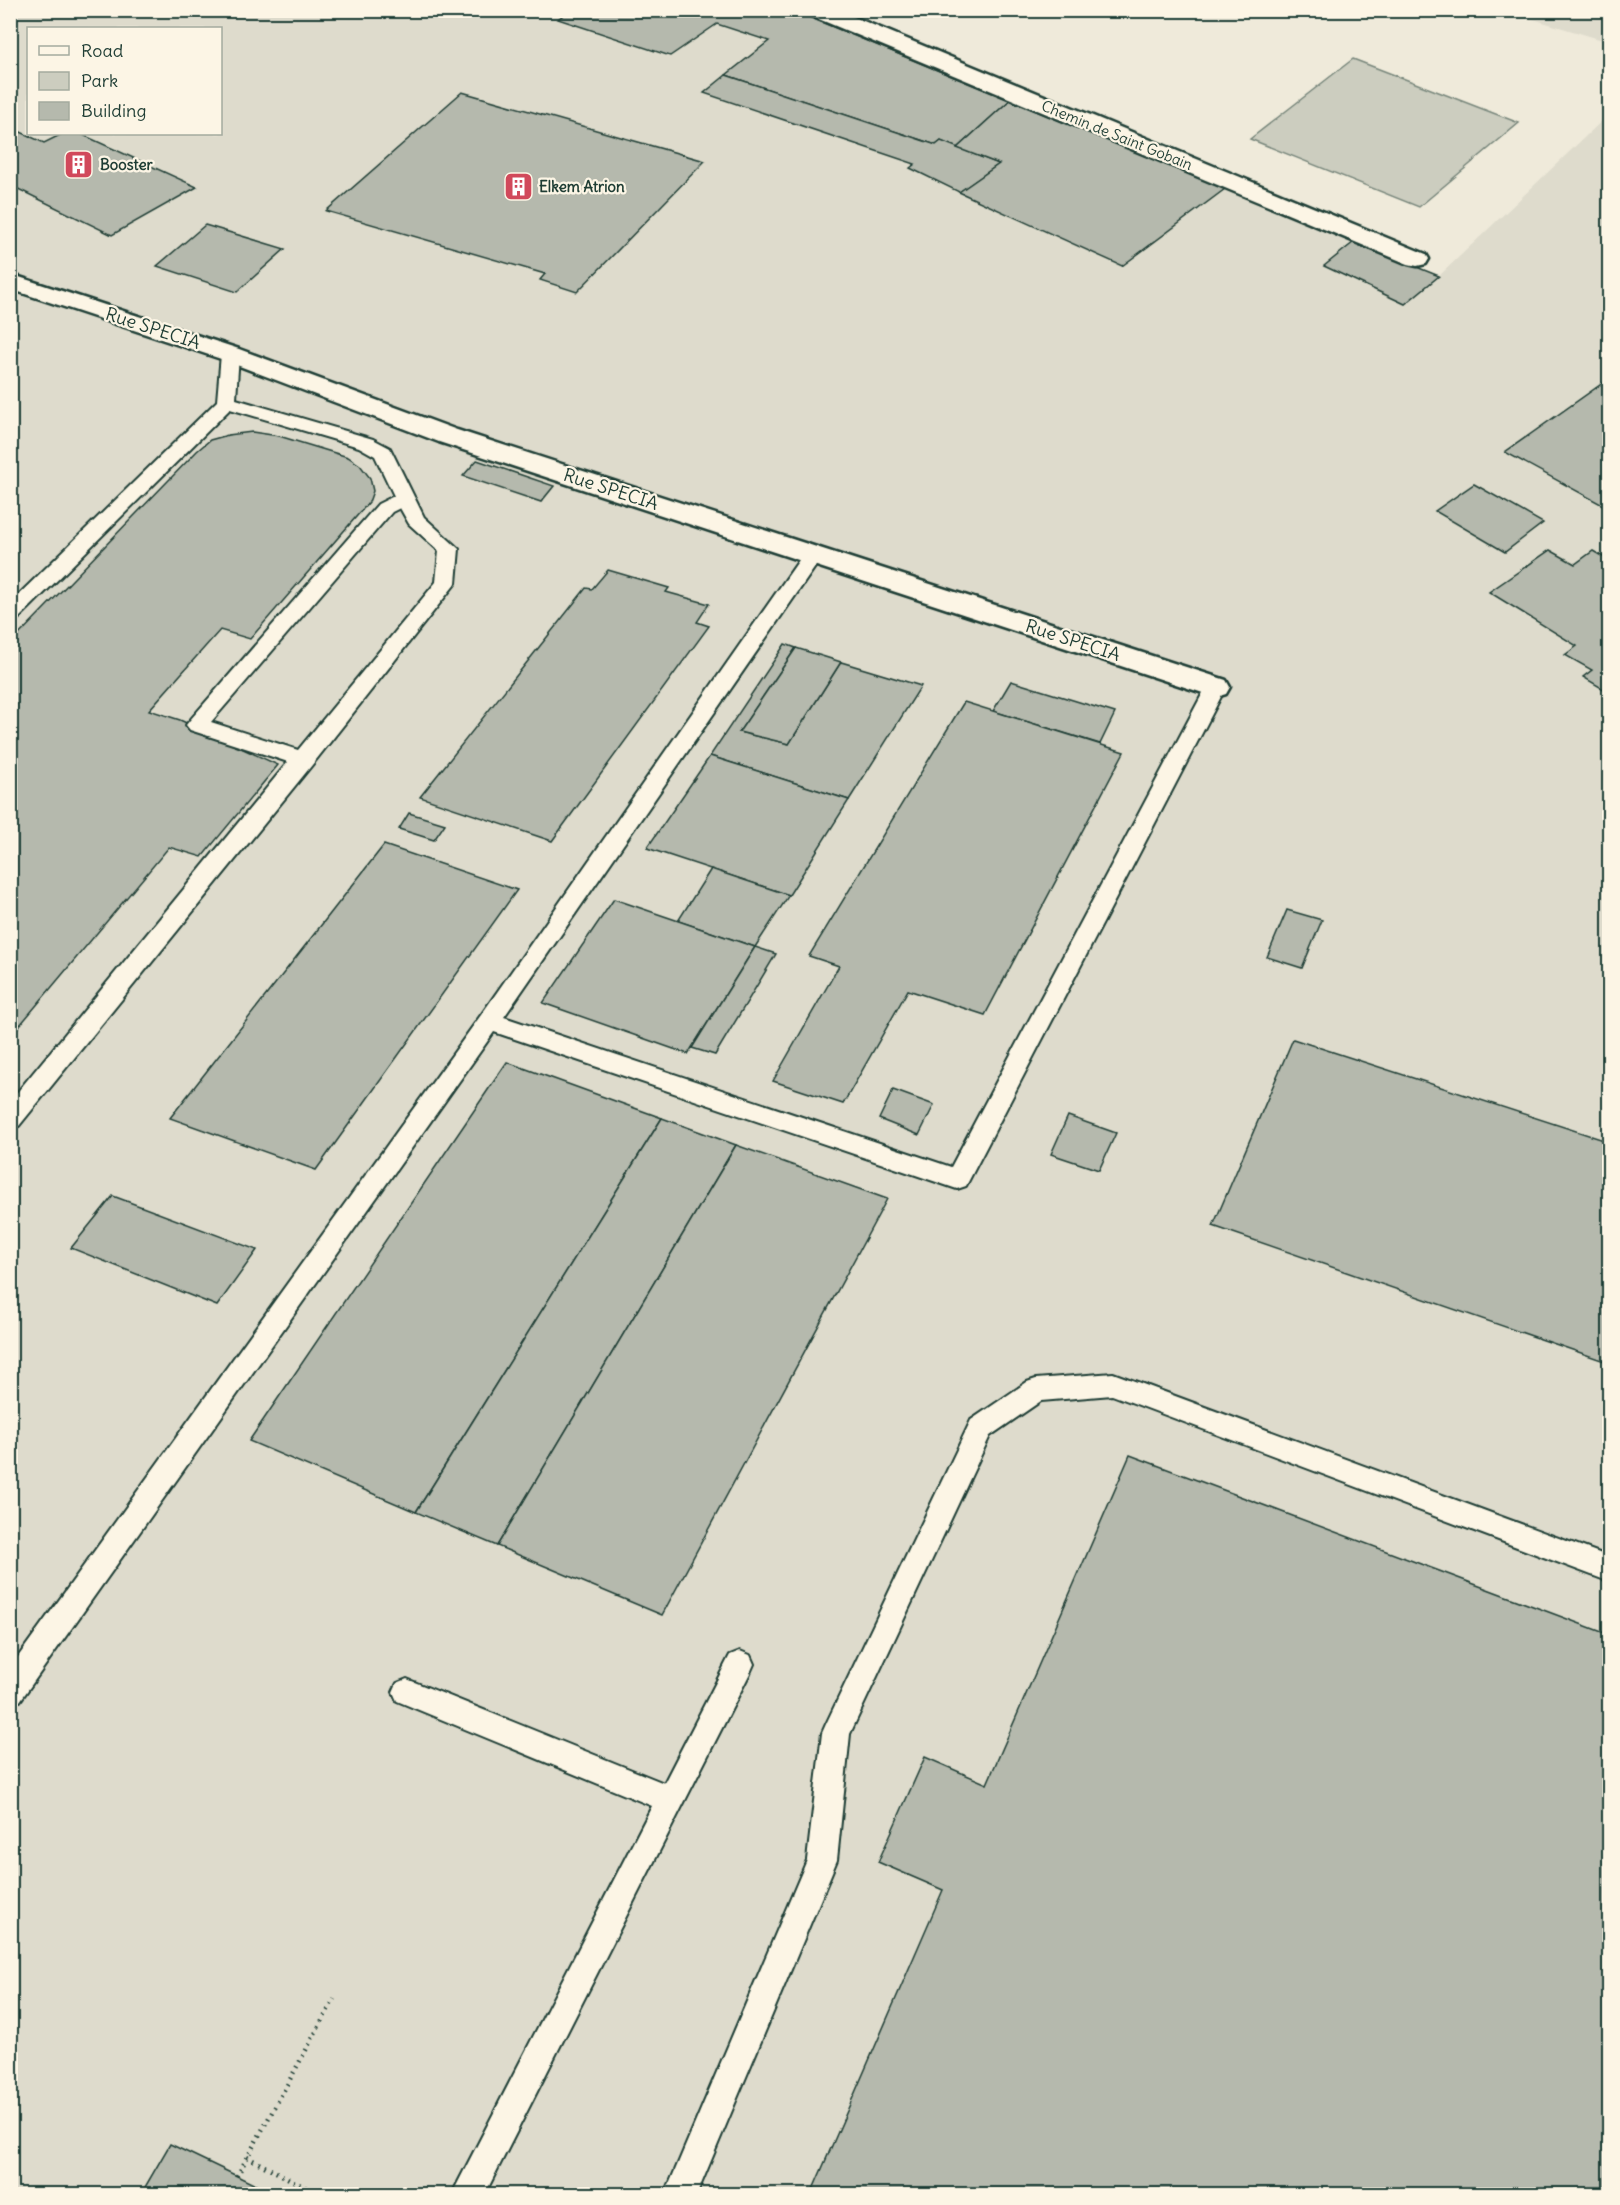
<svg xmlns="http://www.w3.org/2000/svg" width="1620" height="2205" font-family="Delius,sans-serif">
  <rect width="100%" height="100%" fill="#efeada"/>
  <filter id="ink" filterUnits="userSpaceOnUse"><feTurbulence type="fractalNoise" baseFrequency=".0167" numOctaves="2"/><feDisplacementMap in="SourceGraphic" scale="12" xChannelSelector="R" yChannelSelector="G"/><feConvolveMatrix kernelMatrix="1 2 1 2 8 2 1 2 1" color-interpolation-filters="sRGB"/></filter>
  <g filter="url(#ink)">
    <g fill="#dedbcc" fill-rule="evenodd">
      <path d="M 11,11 L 792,11 L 1439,276 L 1609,114 L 1609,2194 L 11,2194 ZM 28,28 L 220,28 L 220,134 L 28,134 Z"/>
      <path d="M 1506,11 L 1609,11 L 1609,42 Z"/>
    </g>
    <path fill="#cccdbf" stroke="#76857a" stroke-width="1.5" d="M 1353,59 L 1519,123 L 1419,207 L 1250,139 Z"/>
    <g fill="#b5b9ad" stroke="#1f3d34" stroke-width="1.5">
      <path d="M 570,10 L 792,10 L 1010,100 L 957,148 L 941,141 L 936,145 L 726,75 L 769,41 L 717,24 L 670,56 L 558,19 Z"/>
      <path d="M 726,75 L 936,145 L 941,141 L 999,164 L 959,192 L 910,168 L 915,164 L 704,93 Z"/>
      <path d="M 462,92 L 705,161 L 577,292 L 540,280 L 545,274 L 326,211 Z"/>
      <path d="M 1010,100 L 1225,189 L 1122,266 L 959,192 L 999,164 L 957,148 Z"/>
      <path d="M 10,127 L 44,143 L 62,134 L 81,134 L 197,187 L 112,235 L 10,185 Z"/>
      <path d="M 205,225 L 285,249 L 237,292 L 157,266 Z"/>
      <path d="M 1354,242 L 1439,276 L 1405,304 L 1324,266 Z"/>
      <path d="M 1610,378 L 1610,509 L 1505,452 Z"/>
      <path d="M 252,432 L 279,436 L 348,457 L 360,465 L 370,478 L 373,491 L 369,502 L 250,639 L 220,630 L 149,710 L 180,720 L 278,765 L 202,857 L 169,847 L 10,1037 L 10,644 L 197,451 L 210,440 L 228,435 Z"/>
      <path d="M 477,460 L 554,486 L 541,502 L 463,476 Z"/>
      <path d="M 1474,484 L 1543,523 L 1505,552 L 1435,511 Z"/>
      <path d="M 1550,550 L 1575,564 L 1593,551 L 1610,561 L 1610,693 L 1583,677 L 1592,670 L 1565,655 L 1577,646 L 1489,592 Z"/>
      <path d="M 608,570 L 669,588 L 666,592 L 709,604 L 697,622 L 709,626 L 552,841 L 420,797 L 586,588 L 592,589 Z"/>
      <path d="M 785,644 L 796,648 L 739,732 L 789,744 L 841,662 L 921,686 L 849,800 L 710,756 Z"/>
      <path d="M 796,648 L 841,662 L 789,744 L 739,732 Z"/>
      <path d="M 1011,681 L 1115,713 L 1100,744 L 993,711 Z"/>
      <path d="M 964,702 L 1124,752 L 985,1015 L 908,990 L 843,1104 L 773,1081 L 839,966 L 809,956 Z"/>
      <path d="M 710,756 L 849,800 L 789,895 L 647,848 Z"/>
      <path d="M 409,813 L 445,824 L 434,840 L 399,829 Z"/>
      <path d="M 384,845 L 517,890 L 316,1170 L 170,1118 Z"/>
      <path d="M 711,869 L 789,895 L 755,947 L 678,921 Z"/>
      <path d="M 614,899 L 755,947 L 688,1054 L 543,1003 Z"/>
      <path d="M 1287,910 L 1322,920 L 1302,968 L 1267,957 Z"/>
      <path d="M 755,947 L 776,954 L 715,1055 L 692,1048 Z"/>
      <path d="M 1293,1039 L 1610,1142 L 1610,1363 L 1213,1226 Z"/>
      <path d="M 1610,1048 L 1610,1074 L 1602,1072 Z"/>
      <path d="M 507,1062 L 662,1118 L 416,1512 L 249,1441 Z"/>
      <path d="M 893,1090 L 934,1105 L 919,1135 L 879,1119 Z"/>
      <path d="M 1068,1116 L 1116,1133 L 1099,1170 L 1051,1154 Z"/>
      <path d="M 662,1118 L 736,1145 L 497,1546 L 416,1512 Z"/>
      <path d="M 736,1145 L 887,1199 L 662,1615 L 497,1546 Z"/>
      <path d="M 113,1196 L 257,1250 L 217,1306 L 71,1248 Z"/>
      <path d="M 1130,1455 L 1610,1635 L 1610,2194 L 811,2194 L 943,1890 L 878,1862 L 925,1757 L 987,1784 Z"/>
      <path d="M 170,2144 L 237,2176 L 274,2194 L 141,2194 Z"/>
    </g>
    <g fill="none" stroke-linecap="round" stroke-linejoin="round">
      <defs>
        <g id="service">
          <path d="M 230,349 L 236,350 L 239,354 L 236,399 L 373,439 L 390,448 L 424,517 L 459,549 L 456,583 L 312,765 L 19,1126 L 10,1128 L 10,1101 L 288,762 L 190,730 L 186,725 L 190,720 L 378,504 L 394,496 L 375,456 L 359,447 L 230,409 L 17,620 L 10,622 L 10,603 L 217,401 L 221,354 L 224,350 ZM 400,508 L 409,524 L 439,551 L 436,582 L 298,750 L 211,722 L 392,512 Z"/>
          <path d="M 813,549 L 820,550 L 823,555 L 820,560 L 504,1017 L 951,1167 L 1206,687 L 1209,682 L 1216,680 L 1223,682 L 1226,687 L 966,1186 L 957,1189 L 494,1032 L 20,1701 L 10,1705 L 10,1668 L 481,1015 L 806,550 Z"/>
          <path d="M 1113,1373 L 1610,1557 L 1610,1582 L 1112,1395 L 1041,1401 L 990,1436 L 850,1734 L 837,1860 L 697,2194 L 665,2194 L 807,1860 L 822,1733 L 826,1724 L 971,1420 L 1027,1382 L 1036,1379 Z"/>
          <path d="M 740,1651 L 750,1655 L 754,1664 L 750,1673 L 485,2194 L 452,2194 L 652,1806 L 397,1701 L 393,1692 L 397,1683 L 407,1679 L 664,1783 L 730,1655 Z"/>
        </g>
        <g id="minor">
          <path d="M 807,10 L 837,10 L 1426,254 L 1429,259 L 1426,264 L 1417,266 L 1408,264 L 809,15 Z"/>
          <path d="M 10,274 L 239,349 L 457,430 L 1226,680 L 1230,687 L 1226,694 L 1216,697 L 1206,694 L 439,442 L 221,359 L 10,289 Z"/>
        </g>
      </defs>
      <use href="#service" stroke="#1f3d34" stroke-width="4"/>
      <use href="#minor" stroke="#1f3d34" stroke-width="5"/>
      <g stroke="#1f3d34" stroke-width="4.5" stroke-dasharray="1.5 5" stroke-linecap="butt">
        <path d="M 247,2157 L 318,2194"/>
        <path d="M 237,2176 L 334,1999"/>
      </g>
      <use href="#service" fill="#fcf5e5" fill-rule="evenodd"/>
      <use href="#minor" fill="#fcf5e5" fill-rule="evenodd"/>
      <defs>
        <path id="rail" d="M 1606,20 L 1610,21"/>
      </defs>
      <use href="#rail" stroke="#1f3d34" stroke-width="4.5"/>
      <use href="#rail" stroke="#fcf5e5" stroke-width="3" stroke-dasharray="10" stroke-linecap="butt"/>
    </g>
  </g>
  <defs>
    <symbol id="building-square" viewBox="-11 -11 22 22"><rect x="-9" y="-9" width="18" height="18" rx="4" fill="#d1495b" stroke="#fcf5e5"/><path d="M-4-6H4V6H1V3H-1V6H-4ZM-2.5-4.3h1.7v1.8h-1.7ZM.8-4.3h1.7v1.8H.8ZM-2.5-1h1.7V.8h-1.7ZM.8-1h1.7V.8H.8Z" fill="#fff"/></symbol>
  </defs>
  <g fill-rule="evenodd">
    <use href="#building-square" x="62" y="148" width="33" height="33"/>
    <use href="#building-square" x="502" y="170" width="33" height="33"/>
  </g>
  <g text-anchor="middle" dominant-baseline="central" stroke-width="4.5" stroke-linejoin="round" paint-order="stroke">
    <g font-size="15" fill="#1f3d34" stroke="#fcf5e5">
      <text transform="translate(1117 135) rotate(22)">Chemin de Saint Gobain</text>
    </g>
    <g font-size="15" font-weight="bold" fill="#1f3d34" stroke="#fcf5e5" text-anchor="start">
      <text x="100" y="164">Booster</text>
      <text x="539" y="186">Elkem Atrion</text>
    </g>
    <g font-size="18" fill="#1f3d34" stroke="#fcf5e5">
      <text transform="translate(153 328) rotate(18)">Rue SPECIA</text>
      <text transform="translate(611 489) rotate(18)">Rue SPECIA</text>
      <text transform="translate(1073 640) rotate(18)">Rue SPECIA</text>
    </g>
  </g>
  <rect width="1620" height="2205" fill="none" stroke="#fcf5e5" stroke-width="36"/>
  <rect x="18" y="18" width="1584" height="2169" fill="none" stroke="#1f3d34" stroke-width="2" filter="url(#ink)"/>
  <rect x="27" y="27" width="195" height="108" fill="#fcf5e5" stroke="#a4ab9e" stroke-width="1.5"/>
  <rect x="39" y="46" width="30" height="9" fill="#fcf5e5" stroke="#a4ab9e" stroke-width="1.5"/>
  <text x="81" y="57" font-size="18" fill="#1f3d34">Road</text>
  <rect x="39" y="72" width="30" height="18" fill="#cccdbf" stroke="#a4ab9e" stroke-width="1.5"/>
  <text x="81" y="87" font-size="18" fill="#1f3d34">Park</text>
  <rect x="39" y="102" width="30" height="18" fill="#b5b9ad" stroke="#a4ab9e" stroke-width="1.5"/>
  <text x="81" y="117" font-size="18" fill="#1f3d34">Building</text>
</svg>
